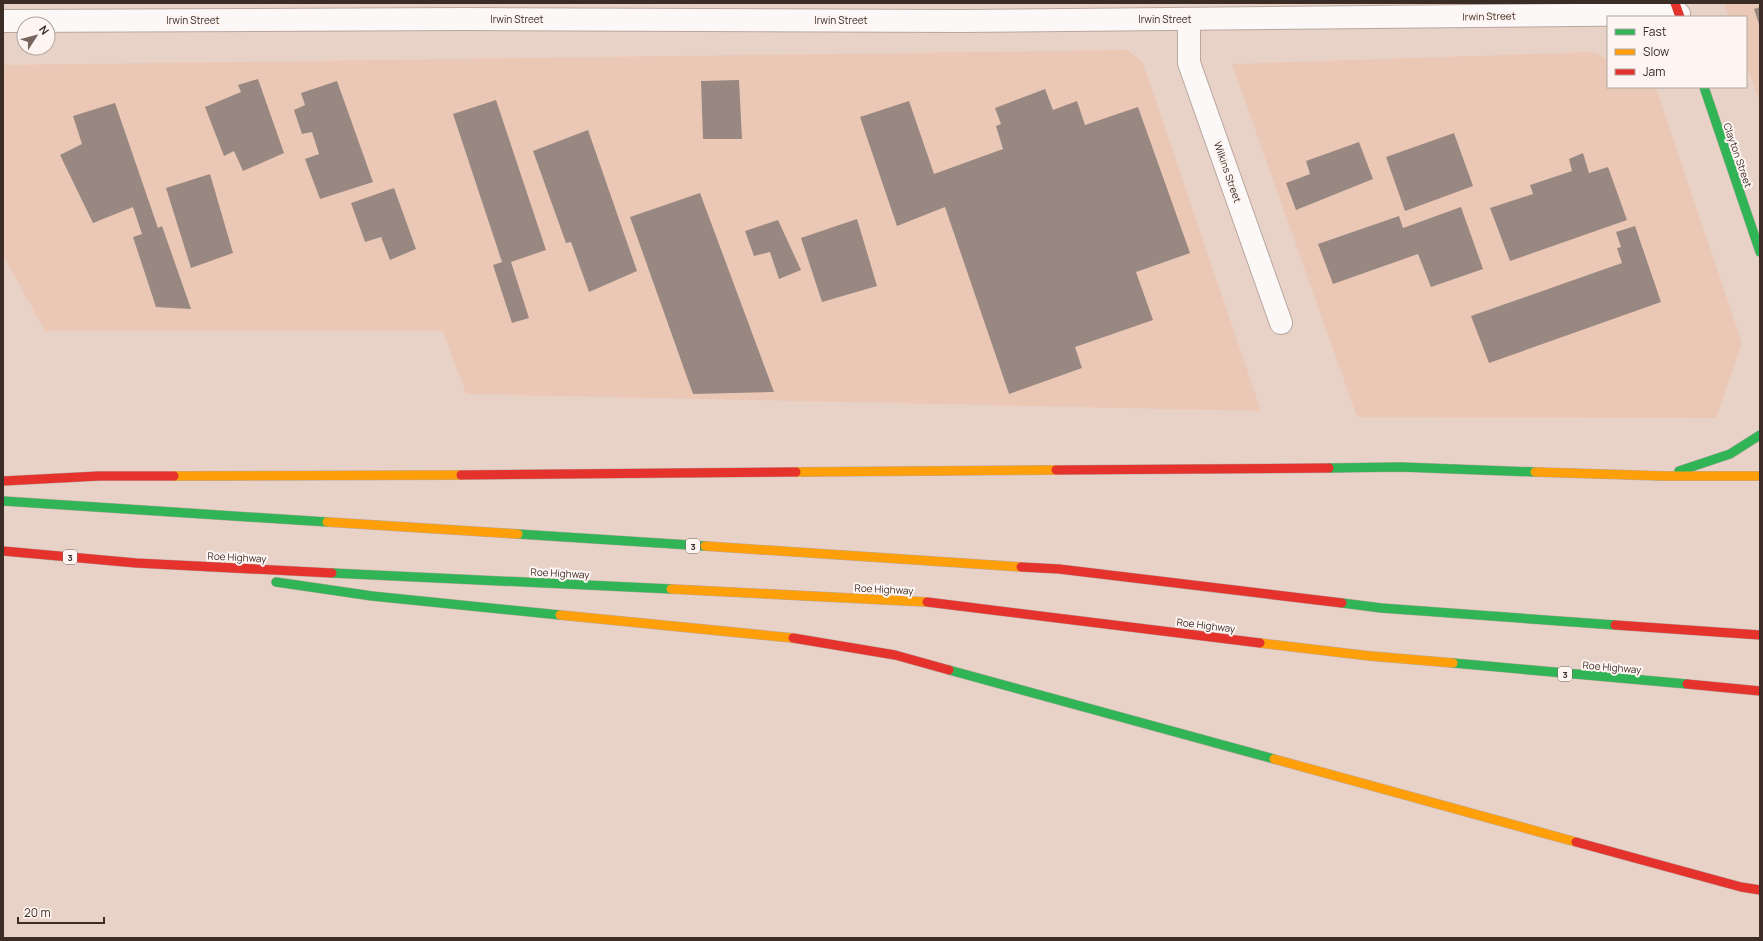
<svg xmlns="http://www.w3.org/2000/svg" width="1763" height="941" font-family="Manrope,sans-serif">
  <rect width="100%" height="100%" fill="#e8d2c7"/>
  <g fill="#ebc8b6">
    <path d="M 1724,3 L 1760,3 L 1760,103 L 1746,64 L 1746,17 L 1729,17 Z"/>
    <path d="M 1128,50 L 1143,63 L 1261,411 L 466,394 L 443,331 L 45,331 L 3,255 L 3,65 Z"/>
    <path d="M 1595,52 L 1608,60 L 1608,87 L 1656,88 L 1742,343 L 1716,418 L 1357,417 L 1232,64 Z"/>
  </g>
  <g fill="#988881">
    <path d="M 1760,7 L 1760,27 L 1754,9 Z"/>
    <path d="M 258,79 L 284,153 L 243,171 L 234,151 L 224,156 L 205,107 L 241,92 L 238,85 Z"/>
    <path d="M 739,80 L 742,139 L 703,139 L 701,81 Z"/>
    <path d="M 337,81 L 373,182 L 320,199 L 305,159 L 319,154 L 312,132 L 302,134 L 294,110 L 305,105 L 301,93 Z"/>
    <path d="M 1045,89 L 1053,110 L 1077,101 L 1085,125 L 1138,107 L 1190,253 L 1136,272 L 1153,320 L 1075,347 L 1082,368 L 1009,394 L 945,207 L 897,226 L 860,117 L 909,101 L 934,174 L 1003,149 L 996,126 L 1001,124 L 995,108 Z"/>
    <path d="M 496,100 L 546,250 L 511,262 L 529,318 L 512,323 L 493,265 L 502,262 L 453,114 Z"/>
    <path d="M 115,103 L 158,228 L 162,226 L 191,309 L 156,307 L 133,237 L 142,234 L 133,207 L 93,223 L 60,155 L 82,144 L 73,116 Z"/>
    <path d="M 588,130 L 637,271 L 589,292 L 571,242 L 566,243 L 533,151 Z"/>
    <path d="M 1454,133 L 1473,186 L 1405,211 L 1386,157 Z"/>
    <path d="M 1359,142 L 1373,179 L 1296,210 L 1286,183 L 1310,174 L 1306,161 Z"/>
    <path d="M 1583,153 L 1589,173 L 1608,167 L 1627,220 L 1510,261 L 1490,208 L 1533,194 L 1530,185 L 1572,171 L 1569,159 Z"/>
    <path d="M 210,174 L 233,253 L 191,268 L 166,188 Z"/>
    <path d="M 394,188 L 416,249 L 390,260 L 381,237 L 365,242 L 351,203 Z"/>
    <path d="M 700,193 L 774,392 L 693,394 L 630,217 Z"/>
    <path d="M 1461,207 L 1483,269 L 1431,287 L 1418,254 L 1333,284 L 1318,244 L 1399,216 L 1403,228 Z"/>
    <path d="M 857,219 L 877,286 L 822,302 L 801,238 Z"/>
    <path d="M 778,220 L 801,270 L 779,279 L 770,252 L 754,256 L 745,231 Z"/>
    <path d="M 1635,226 L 1661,302 L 1489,363 L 1471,316 L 1622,263 L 1617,248 L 1621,247 L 1616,232 Z"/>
  </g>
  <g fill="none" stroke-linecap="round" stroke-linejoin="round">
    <defs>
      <g id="street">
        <path d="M 1189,19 L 1189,63 L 1281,323"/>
        <path d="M 3,21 L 465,19 L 961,21 L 1679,14"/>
      </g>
      <g id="fast">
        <path d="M 1704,87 L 1760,252"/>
        <path d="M 1329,468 L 1401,467 L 1535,472"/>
        <path d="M 1679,471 L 1730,454 L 1760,435"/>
        <path d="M 3,501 L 327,522"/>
        <path d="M 518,534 L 705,546"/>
        <path d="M 332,573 L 671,589"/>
        <path d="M 276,582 L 372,596 L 560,615"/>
        <path d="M 1342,603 L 1381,608 L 1615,625"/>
        <path d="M 1453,663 L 1687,684"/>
        <path d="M 949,670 L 1274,759"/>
      </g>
      <g id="slow">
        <path d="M 796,472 L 1056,470"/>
        <path d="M 1535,472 L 1665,476 L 1760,476"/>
        <path d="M 174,476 L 461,475"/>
        <path d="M 327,522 L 518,534"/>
        <path d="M 705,546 L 1021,567"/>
        <path d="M 671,589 L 927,602"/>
        <path d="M 560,615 L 793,638"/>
        <path d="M 1260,643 L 1370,656 L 1453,663"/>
        <path d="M 1274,759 L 1576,842"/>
      </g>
      <g id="jam">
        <path d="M 1675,3 L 1680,17"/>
        <path d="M 1056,470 L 1329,468"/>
        <path d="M 461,475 L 796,472"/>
        <path d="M 3,481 L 99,476 L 174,476"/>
        <path d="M 3,551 L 136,563 L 332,573"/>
        <path d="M 1021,567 L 1059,569 L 1342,603"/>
        <path d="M 927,602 L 1260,643"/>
        <path d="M 1615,625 L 1760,635"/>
        <path d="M 793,638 L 895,655 L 949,670"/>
        <path d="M 1687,684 L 1760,691"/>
        <path d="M 1576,842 L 1741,887 L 1760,890"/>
      </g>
    </defs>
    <use href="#street" stroke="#b8a79f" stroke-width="24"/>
    <use href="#fast" stroke="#b8a79f" stroke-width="10"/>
    <use href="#slow" stroke="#b8a79f" stroke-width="10"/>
    <use href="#jam" stroke="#b8a79f" stroke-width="10"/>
    <use href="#street" stroke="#fcf8f7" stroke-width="22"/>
    <use href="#fast" stroke="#30b455" stroke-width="9"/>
    <use href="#slow" stroke="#ff9f0a" stroke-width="9"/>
    <use href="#jam" stroke="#e5322d" stroke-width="9"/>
  </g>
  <g text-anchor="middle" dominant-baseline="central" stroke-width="4" stroke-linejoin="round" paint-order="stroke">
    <g fill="#fef5f2" stroke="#766862" stroke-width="1">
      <rect x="686" y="539" width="14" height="14" rx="3"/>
      <rect x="63" y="550" width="14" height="14" rx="3"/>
      <rect x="1558" y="667" width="14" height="14" rx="3"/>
    </g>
    <g font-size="9" font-weight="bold" fill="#3b2c25">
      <text x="693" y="546">3</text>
      <text x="70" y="557">3</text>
      <text x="1565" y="674">3</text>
    </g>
    <g font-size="10" fill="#3b2c25" stroke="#fef5f2">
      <text transform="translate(1489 16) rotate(-1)">Irwin Street</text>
      <text x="517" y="19">Irwin Street</text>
      <text x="1165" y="19">Irwin Street</text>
      <text x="193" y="20">Irwin Street</text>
      <text x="841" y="20">Irwin Street</text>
      <text transform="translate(1738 155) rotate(71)">Clayton Street</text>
      <text transform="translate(1228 172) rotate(71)">Wilkins Street</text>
      <text transform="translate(237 557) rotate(3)">Roe Highway</text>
      <text transform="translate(560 573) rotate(3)">Roe Highway</text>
      <text transform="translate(884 589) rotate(3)">Roe Highway</text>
      <text transform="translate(1206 625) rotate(7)">Roe Highway</text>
      <text transform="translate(1612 667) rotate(5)">Roe Highway</text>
    </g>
  </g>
  <rect width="1763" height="941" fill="none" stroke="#3b2c25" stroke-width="8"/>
  <rect x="1607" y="16" width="140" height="72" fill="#fef5f2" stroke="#b0a5a0"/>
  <rect x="1615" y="29" width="20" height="6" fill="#30b455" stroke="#b0a5a0"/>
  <text x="1643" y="36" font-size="12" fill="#3b2c25">Fast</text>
  <rect x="1615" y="49" width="20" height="6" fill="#ff9f0a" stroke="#b0a5a0"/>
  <text x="1643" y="56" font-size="12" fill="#3b2c25">Slow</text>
  <rect x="1615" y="69" width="20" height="6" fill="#e5322d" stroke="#b0a5a0"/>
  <text x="1643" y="76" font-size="12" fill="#3b2c25">Jam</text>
  <g transform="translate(36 36) rotate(54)"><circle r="19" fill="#fef5f2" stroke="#b0a5a0"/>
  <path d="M0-3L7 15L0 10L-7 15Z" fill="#78665e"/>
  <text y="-6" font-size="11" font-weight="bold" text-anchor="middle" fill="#3b2c25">N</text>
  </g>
  <path d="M18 917v6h86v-6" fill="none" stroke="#3b2c25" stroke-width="2"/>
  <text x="24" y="917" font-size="12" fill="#3b2c25" stroke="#fef5f2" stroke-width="3" paint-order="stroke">20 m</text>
</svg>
